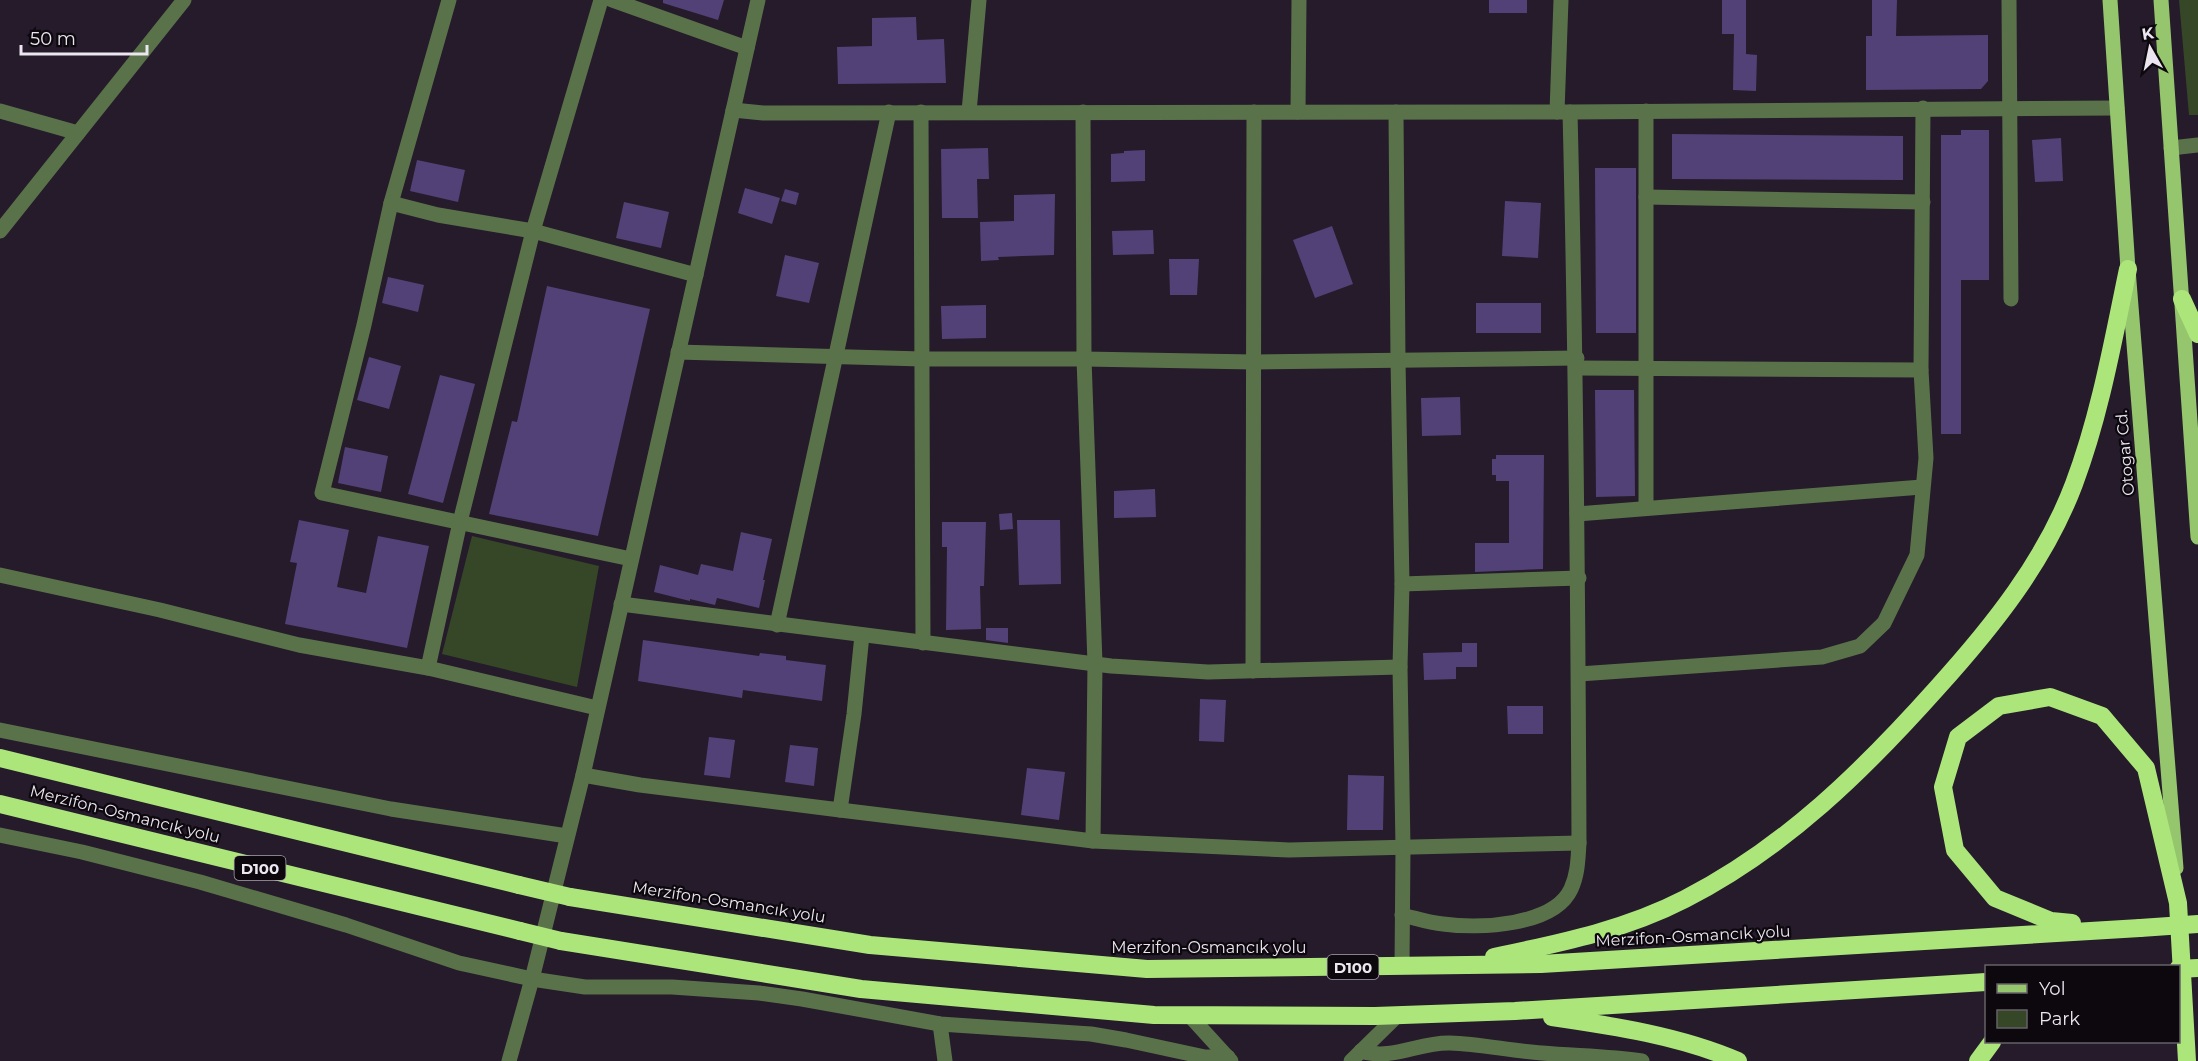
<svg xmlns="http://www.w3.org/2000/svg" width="2198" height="1061" font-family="Montserrat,sans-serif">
  <rect width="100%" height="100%" fill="#251b2b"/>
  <g fill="#354727">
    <path d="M 2179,0 L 2198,0 L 2198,115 L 2189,115 Z"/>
    <path d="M 472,536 L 599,566 L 577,687 L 442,654 Z"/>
  </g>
  <g fill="#524177">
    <path d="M 663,0 L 724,0 L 718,20 L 663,3 Z"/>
    <rect x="1489" y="0" width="38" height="13"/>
    <path d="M 1722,0 L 1746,0 L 1746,54 L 1757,55 L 1756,91 L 1733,90 L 1734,34 L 1722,34 Z"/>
    <path d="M 1872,0 L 1897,0 L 1896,36 L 1988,35 L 1988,81 L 1981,89 L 1866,90 L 1866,36 L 1872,36 Z"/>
    <path d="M 916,17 L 917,40 L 944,39 L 946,83 L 838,84 L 837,47 L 872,46 L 872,18 Z"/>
    <path d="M 1961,130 L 1989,130 L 1989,280 L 1961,280 L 1961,434 L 1941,434 L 1941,135 L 1961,135 Z"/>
    <path d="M 1672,134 L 1903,136 L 1903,180 L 1672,179 Z"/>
    <path d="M 2061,138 L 2063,181 L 2035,182 L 2032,140 Z"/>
    <path d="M 988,148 L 989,179 L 977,179 L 978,218 L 942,218 L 941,149 Z"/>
    <path d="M 1145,150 L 1145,181 L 1111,182 L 1111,154 L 1124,153 L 1124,151 Z"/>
    <path d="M 417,160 L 465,170 L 458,202 L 410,191 Z"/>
    <path d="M 1595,168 L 1636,168 L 1636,333 L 1596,333 Z"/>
    <path d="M 745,188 L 780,198 L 772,224 L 738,213 Z"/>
    <path d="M 785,189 L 799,193 L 796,205 L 781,201 Z"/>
    <path d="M 1055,194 L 1054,255 L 998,257 L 999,260 L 981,261 L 980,222 L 1014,221 L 1014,195 Z"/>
    <path d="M 1505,201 L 1541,203 L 1538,258 L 1502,256 Z"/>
    <path d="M 624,202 L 669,212 L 661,248 L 616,238 Z"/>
    <path d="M 1332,226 L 1353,284 L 1315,298 L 1293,240 Z"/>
    <path d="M 1153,230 L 1154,254 L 1113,255 L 1112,231 Z"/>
    <path d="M 785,255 L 819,263 L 809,303 L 776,296 Z"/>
    <path d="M 1169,259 L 1199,259 L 1197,295 L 1170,295 Z"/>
    <path d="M 388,277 L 424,285 L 418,312 L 382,303 Z"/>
    <path d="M 547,286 L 650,309 L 598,536 L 489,514 L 512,421 L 517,422 Z"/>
    <rect x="1476" y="303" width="65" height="30"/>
    <path d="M 986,305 L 986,338 L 942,339 L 941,306 Z"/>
    <path d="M 369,357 L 401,366 L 389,409 L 357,400 Z"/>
    <path d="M 440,375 L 475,384 L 443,503 L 408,494 Z"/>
    <path d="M 1595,390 L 1634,390 L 1635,496 L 1596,497 Z"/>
    <path d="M 1460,397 L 1461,435 L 1422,436 L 1421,398 Z"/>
    <path d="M 345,447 L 388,456 L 381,492 L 338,483 Z"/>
    <path d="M 1496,455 L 1544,455 L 1543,569 L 1475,572 L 1475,543 L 1509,543 L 1509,481 L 1496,481 L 1496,475 L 1492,475 L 1492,459 L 1496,459 Z"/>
    <path d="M 1155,489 L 1156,517 L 1114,518 L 1114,491 Z"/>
    <path d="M 1012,513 L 1013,529 L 1000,530 L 999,514 Z"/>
    <path d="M 299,520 L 349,530 L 337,587 L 366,593 L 378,536 L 429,546 L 407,648 L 285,624 L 297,563 L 290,562 Z"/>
    <path d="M 1017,520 L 1060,520 L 1061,584 L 1019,585 Z"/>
    <path d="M 942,522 L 986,522 L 984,586 L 980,586 L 981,629 L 946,630 L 947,547 L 942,547 Z"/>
    <path d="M 741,532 L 772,539 L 763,580 L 765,580 L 759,608 L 717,598 L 715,605 L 690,599 L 690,601 L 654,592 L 660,565 L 698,575 L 701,564 L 733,571 Z"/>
    <path d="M 986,628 L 1008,628 L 1008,643 L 986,640 Z"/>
    <path d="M 643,640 L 759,656 L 760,653 L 786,656 L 786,660 L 826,665 L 822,701 L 743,690 L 742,698 L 638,681 Z"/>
    <path d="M 1462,643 L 1477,643 L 1477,667 L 1456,667 L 1456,679 L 1424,680 L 1423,653 L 1462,652 Z"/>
    <path d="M 1200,699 L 1226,700 L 1224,742 L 1199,741 Z"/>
    <path d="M 1507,706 L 1543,706 L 1543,734 L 1508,734 Z"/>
    <path d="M 709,737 L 735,740 L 730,778 L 704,775 Z"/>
    <path d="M 790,745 L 818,748 L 814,786 L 785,782 Z"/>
    <path d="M 1027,768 L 1065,772 L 1059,820 L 1021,815 Z"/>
    <path d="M 1348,775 L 1384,776 L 1383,830 L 1347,830 Z"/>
  </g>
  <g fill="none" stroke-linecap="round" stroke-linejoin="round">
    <g stroke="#5a7249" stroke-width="15">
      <path d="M 449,0 L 391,203 L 364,325 L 322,493 L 631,559"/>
      <path d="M 612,0 L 747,48"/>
      <path d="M 2009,0 L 2011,299"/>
      <path d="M 733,110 L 763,113 L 1570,112 L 2117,108"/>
      <path d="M 0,111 L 78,133"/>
      <path d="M 921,112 L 923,643"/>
      <path d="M 969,112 L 979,0"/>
      <path d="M 1083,112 L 1084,359 L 1095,663 L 1093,841"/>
      <path d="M 1298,112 L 1299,0"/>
      <path d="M 1396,112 L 1398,360 L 1402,584 L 1400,667 L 1403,848 L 1402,966"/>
      <path d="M 1557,112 L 1561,0"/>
      <path d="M 2171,148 L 2198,145"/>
      <path d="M 1646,197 L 1923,202"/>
      <path d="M 391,203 L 438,215 L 533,231 L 696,275"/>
      <path d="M 0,231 L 184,0"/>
      <path d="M 678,352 L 922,359 L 1084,359 L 1254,362 L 1577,358"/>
      <path d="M 1577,368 L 1921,370"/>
      <path d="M 1646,508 L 1646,111"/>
      <path d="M 1577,514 L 1922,487"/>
      <path d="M 0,575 L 160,610 L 299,645 L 428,668 L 597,708"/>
      <path d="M 1402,584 L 1579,578"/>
      <path d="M 621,604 L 1111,666 L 1208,672 L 1400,667"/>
      <path d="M 777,625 L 889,112"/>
      <path d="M 428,668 L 460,522 L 533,231 L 601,0"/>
      <path d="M 1253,671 L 1254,112"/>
      <path d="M 1579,674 L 1822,657 L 1860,646 L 1884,623 L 1917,555 L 1926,458 L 1921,370 L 1923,108"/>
      <path d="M 0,730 L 391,809 L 567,836"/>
      <path d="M 583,775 L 640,785 L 840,810 L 854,714 L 862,635"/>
      <path d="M 840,810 L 1093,841 L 1289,850 L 1579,843"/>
      <path d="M 0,835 L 82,852 L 200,882 L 346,925 L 459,963 L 532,979 L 585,987 L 672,987 L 759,993 L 802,999 L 940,1024 L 1091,1034 L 1126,1040 L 1205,1057 L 1228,1057"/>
      <path d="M 1402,915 C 1415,918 1429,923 1443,924 C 1479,929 1554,926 1571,889 C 1578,874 1578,858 1579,843 C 1578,599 1576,356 1570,112"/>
      <path d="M 1189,1015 L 1231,1061"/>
      <path d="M 940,1024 L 945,1061"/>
      <path d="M 1361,1051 C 1392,1061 1419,1042 1450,1043 C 1481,1044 1511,1051 1542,1053 C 1575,1056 1609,1056 1642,1061"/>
      <path d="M 509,1061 L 532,979 L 583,775 L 758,0"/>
      <path d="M 1351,1061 L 1397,1016"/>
    </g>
    <g stroke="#95c56d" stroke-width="15">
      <path d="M 2110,0 L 2128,269 L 2176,868"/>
      <path d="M 2161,0 L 2198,537"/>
    </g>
    <g stroke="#ace67b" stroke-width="18">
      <path d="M 2182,299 L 2198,334"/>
      <path d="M 0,758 L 519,885"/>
      <path d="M 0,804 L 520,931"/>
      <path d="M 570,897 L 870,945 L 1147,969 L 1541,964 L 2140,928"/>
      <path d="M 2072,923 L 2051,921 L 1995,898 L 1955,850 L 1943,787 L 1958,737 L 1999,706 L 2050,697 L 2102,716 L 2146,768 L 2178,903 L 2187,1061"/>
      <path d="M 561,941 L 861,989 L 1154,1015 L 1375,1016 L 1515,1011 L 1986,982"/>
      <path d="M 1494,957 C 1560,943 1625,930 1685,899 C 1785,848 1864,770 1938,687 C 1993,626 2045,561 2074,484 C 2100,415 2113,341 2128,269"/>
      <path d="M 1552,1017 C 1614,1026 1680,1036 1738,1061"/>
      <path d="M 1978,1061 L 1992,1042"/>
    </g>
    <g stroke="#ace67b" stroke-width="18">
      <path d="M 519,885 L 570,897"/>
      <path d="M 2140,928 L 2198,924"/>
      <path d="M 520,931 L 561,941"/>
      <path d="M 2178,969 L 2198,968"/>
    </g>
  </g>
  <g text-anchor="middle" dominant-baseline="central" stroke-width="4.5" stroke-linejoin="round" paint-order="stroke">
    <g fill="#0c080e" stroke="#a9a3ac" stroke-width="1.5">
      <rect x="234.5" y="856" width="51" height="24" rx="4.5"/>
      <rect x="1327.5" y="955" width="51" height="24" rx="4.5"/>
    </g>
    <g font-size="15" font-weight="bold" fill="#ece6f0">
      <text x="260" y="868">D100</text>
      <text x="1353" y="967">D100</text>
    </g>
    <g font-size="16" fill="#ece6f0" stroke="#0c080e">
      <text transform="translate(2125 453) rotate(-95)">Otogar Cd.</text>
      <text transform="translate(125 814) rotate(14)">Merzifon-Osmancık yolu</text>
      <text transform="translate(729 902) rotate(9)">Merzifon-Osmancık yolu</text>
      <text transform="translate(1693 936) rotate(-3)">Merzifon-Osmancık yolu</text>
      <text x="1209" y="947">Merzifon-Osmancık yolu</text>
    </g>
  </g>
  <rect x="1985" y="965" width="195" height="78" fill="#0c080e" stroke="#666168" stroke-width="1.5"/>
  <rect x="1997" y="984" width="30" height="9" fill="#95c56d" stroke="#666168" stroke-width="1.5"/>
  <text x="2039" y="995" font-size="18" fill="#ece6f0">Yol</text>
  <rect x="1997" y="1010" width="30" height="18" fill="#354727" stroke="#666168" stroke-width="1.5"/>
  <text x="2039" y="1025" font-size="18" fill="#ece6f0">Park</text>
  <g transform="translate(2150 48) rotate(351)" stroke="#0c080e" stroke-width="4.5" paint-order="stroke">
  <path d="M0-4.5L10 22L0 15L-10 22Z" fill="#ece6f0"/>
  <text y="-9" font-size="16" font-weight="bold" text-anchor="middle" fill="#ece6f0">K</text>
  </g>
  <path d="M21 45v9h126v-9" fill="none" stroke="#ece6f0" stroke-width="3"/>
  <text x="30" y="45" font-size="18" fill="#ece6f0" stroke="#0c080e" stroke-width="4.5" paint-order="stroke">50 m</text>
</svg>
